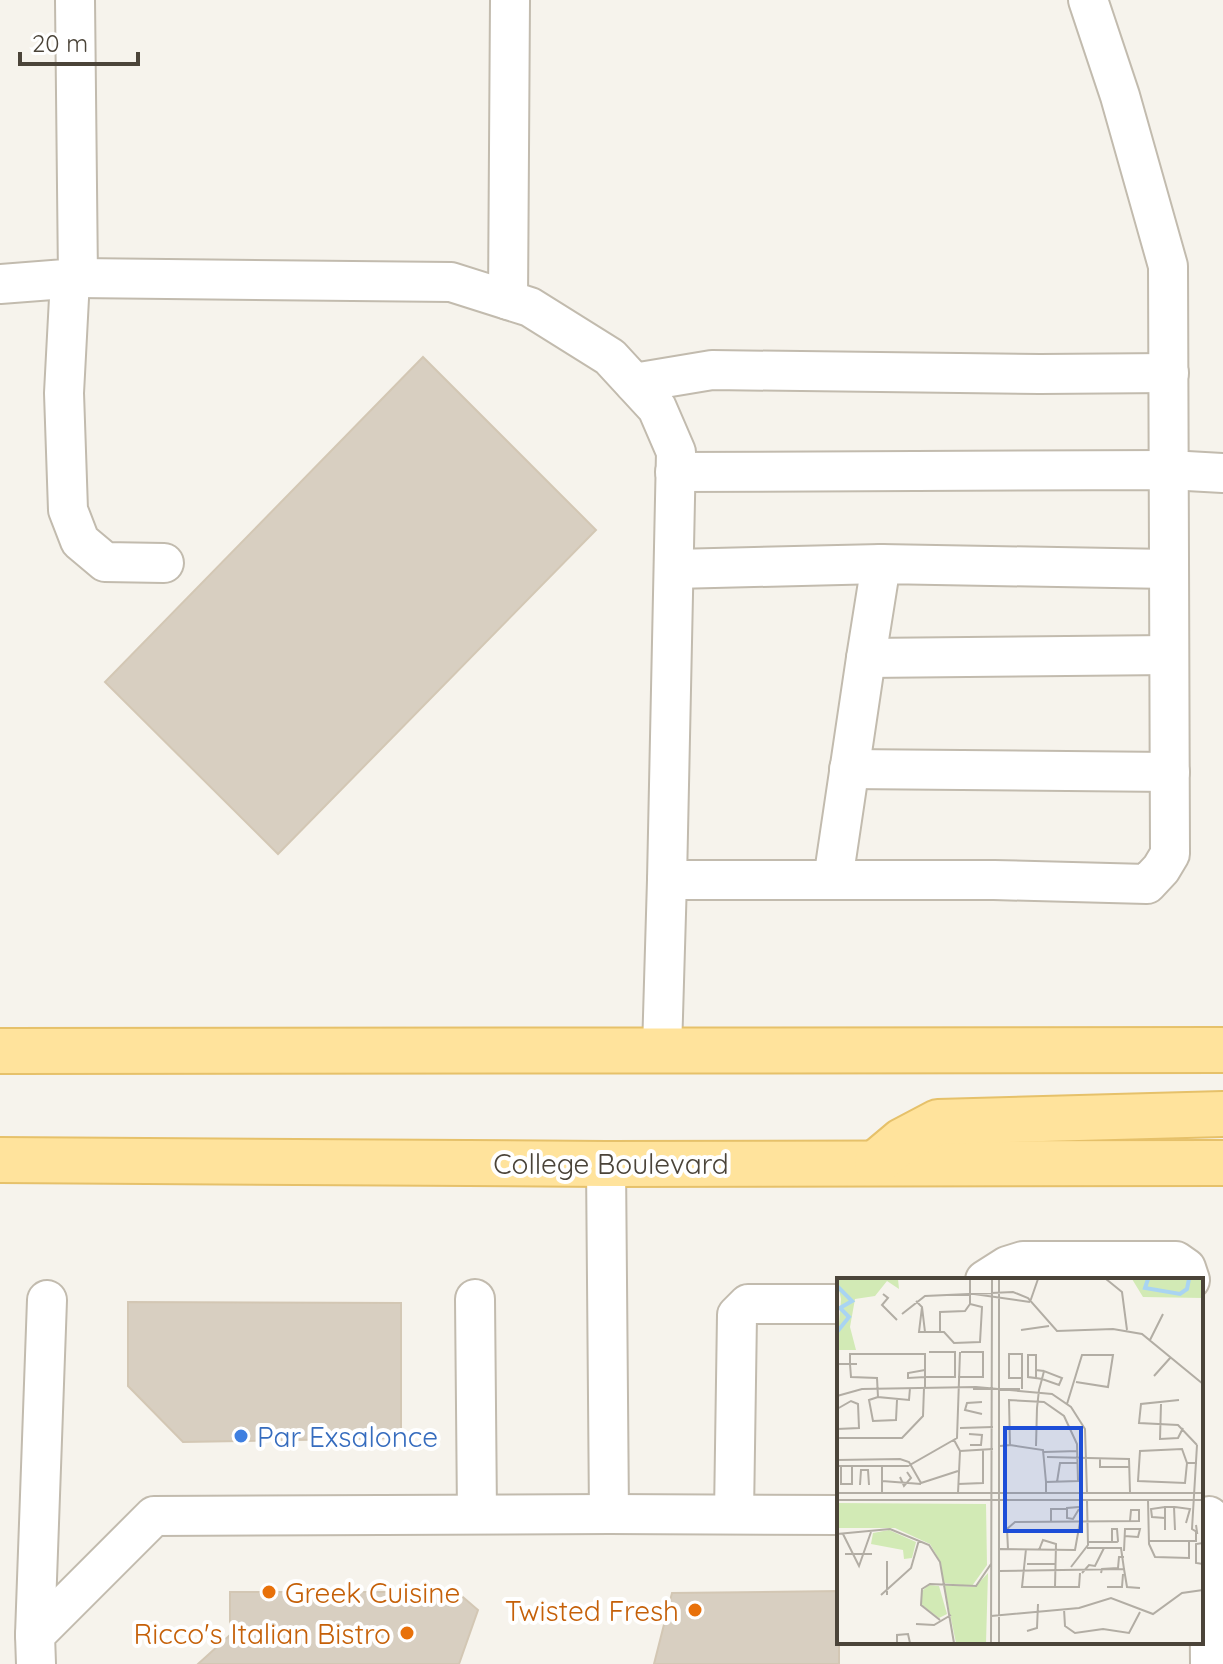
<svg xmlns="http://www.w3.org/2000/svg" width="1223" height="1664" font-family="Quicksand,sans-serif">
  <rect width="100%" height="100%" fill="#f6f3ec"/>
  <g fill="#d8cfc1" stroke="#d3c7b4" stroke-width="2">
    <path d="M 423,357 L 596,530 L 278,854 L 105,682 Z"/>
    <path d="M 128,1302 L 401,1303 L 401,1438 L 183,1442 L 128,1386 Z"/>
    <path d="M 839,1591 L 839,1664 L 654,1664 L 672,1593 Z"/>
    <path d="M 230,1592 L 457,1592 L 478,1610 L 459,1664 L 198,1664 L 230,1635 Z"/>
  </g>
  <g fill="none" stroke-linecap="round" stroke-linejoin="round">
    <defs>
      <g id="minor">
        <path d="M 78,278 L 451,282 L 530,307 L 610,357 L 657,408 L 676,452 L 667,880"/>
        <path d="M 70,279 L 64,393 L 68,510 L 80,541 L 105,562 L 164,563"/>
        <path d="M 0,284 L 78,278 L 75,0"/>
        <path d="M 508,300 L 510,0"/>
        <path d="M 634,383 L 712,370 L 1040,374 L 1169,373"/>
        <path d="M 675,472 L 1169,470 L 1223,473"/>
        <path d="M 674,569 L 881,564"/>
        <path d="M 866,658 L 1169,655"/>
        <path d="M 849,769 L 1170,772"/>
        <path d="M 833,880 L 866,658 L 881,564 L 1169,569"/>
        <path d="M 662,1050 L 667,880 L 994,880 L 1147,884 L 1161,869 L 1170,854 L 1168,266 L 1120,96 L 1088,0"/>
        <path d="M 606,1164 L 609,1514"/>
        <path d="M 985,1280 L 1007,1266 L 1023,1261 L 1176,1261 L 1186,1268 L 1190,1280"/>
        <path d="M 475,1299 L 477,1514"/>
        <path d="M 734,1514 L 737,1315 L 748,1304 L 839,1304"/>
        <path d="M 1209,1516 L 1210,1664"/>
        <path d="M 35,1635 L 47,1300"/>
        <path d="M 36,1664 L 35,1635 L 154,1516 L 609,1514 L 839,1515"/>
      </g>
      <g id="major">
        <path d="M 0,1051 L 1223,1050"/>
        <path d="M 0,1160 L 606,1164 L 1223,1163"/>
        <path d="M 877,1162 L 902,1141 L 938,1122 L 1223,1114"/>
      </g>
    </defs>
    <use href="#minor" stroke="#c2bbae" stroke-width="42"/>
    <use href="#major" stroke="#e6c16a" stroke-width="48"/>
    <use href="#minor" stroke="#fff" stroke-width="38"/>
    <use href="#major" stroke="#ffe39c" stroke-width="44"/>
  </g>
  <circle fill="#3f7fe0" stroke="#fff" stroke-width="3" cx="241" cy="1436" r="8"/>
  <g fill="#e8710a" stroke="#fff" stroke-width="3">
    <circle cx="269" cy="1592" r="8"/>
    <circle cx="695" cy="1610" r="8"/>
    <circle cx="407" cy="1633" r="8"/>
  </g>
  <g text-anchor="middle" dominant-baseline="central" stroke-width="8" stroke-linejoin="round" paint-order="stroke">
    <g font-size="28" fill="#4b4439" stroke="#fff">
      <text x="611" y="1163">College Boulevard</text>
    </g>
    <g font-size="28" fill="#366cbe" stroke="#fff" text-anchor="start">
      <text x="257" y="1436">Par Exsalonce</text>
    </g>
    <g font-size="28" fill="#c56008" stroke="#fff" text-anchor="end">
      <text x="285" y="1592" text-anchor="start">Greek Cuisine</text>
      <text x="679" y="1610">Twisted Fresh</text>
      <text x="391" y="1633">Ricco's Italian Bistro</text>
    </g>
  </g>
  <g transform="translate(837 1278)">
    <rect width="366" height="366" fill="#f6f3ec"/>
    <path d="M 0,1 L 61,1 L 62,11 L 50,3 L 38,18 L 18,21 L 13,49 L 19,72 L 0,72 L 4,21 ZM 295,1 L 366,1 L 366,20 L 306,19 ZM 0,225 L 149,226 L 150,287 L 135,308 L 106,305 L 104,285 L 93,266 L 58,250 L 0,250 ZM 52,252 L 79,264 L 75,280 L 67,281 L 66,272 L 34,266 L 36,255 ZM 151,295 L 149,365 L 119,365 L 107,307 L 138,309 ZM 92,307 L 102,308 L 110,336 L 102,340 L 85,327 L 85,313 Z" fill="#d2eab5"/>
    <path fill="none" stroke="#a9d4f2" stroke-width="4" d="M 311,1 L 308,10 L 343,16 L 350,11 L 352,1M 0,8 L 15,23 L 3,30 L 12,39 L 0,54"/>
    <path fill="none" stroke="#b2ada4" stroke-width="2" d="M 269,1 L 285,14 L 290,52M 46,16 L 51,20 L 45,27 L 60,42M 137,16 L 193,24M 79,23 L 85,29 L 82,54 L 107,54 L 117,65 L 143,64 L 145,29 L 133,26 L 133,1M 193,24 L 201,1M 85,29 L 88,54M 65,36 L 88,18 L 176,14 L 191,20 L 220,53 L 276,51 L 305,56 L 366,106M 184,52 L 212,48M 103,54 L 103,34 L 128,33 L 133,26M 313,62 L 326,36M 0,86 L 13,86 L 13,76 L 88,76 L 88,99 L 118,99 L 118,74 L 92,74M 20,86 L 13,86 L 14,99 L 40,100 L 41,119 L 72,122 L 73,110M 199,92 L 199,100 L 191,99 L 191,77 L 199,77 L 199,92 L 207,93M 317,98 L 334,79M 121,99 L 146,99 L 146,74 L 124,74M 185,100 L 172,100 L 172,76 L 185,76 L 185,111M 199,100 L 205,101 L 222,107 L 225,100 L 207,93 L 205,101 L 202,112 L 200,130 L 199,168M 88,110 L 88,99 L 71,100 L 71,95 L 88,92M 136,111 L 183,111M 0,118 L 25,111 L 139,109 L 215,116 L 234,129 L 248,151 L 250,215M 41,119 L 32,122 L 36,143 L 59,142 L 60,122M 342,122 L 304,126 L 302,145 L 341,147 L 360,167M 145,124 L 130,125 L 128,132 L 145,136M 230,126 L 245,77 L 276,77 L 271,109 L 239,104M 324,126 L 323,161 L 341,160 L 346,150M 0,131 L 14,123 L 21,126 L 22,150 L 0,151M 123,150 L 156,149M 132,156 L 145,157 L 144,167 L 133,167M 0,160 L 65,160 L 86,138 L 87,110M 117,162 L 123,173 L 121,215M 173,167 L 206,172 L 209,204M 163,168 L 173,167 L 172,122 L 207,124 L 227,138 L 240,166 L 241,203 L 209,204 L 209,215M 123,173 L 156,171M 207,174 L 241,173M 210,179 L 292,181 L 293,214M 263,181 L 263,189 L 292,189M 0,182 L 63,181 L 72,184 L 84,205 L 121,193M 350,185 L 348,205 L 301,203 L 303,173 L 345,171 L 350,185 L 360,185M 0,188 L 71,188 L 120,160 L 123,74M 4,188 L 4,206 L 15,206 L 15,189M 45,188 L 45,215M 63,199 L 67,208 L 74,200 L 70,194M 45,203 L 84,206M 220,204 L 223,185 L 240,185M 121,206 L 146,205 L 146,171M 23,207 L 24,192 L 31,192 L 32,207M 0,215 L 366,215M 0,222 L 366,222M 311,222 L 312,266 L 318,279 L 352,280 L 352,263 L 359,263 L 359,254M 242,229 L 230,230 L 230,240 L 236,241 L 242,231M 328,229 L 314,231 L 315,239 L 328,240M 338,229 L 353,231 L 349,245M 214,244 L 214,231 L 229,231M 359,247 L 360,254 L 355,251 L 360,167M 328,252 L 328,229 L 337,229 L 338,252M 0,256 L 53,251 L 92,267 L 103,284 L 117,365M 6,256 L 22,288 L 34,254M 312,263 L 352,263M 251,264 L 280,264 L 281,263 L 280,251 L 275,251 L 275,264M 366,265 L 359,266 L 359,285 L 366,286M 163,271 L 238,272 L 243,244M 171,271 L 170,251 L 178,244 L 302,243 L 302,232 L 294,232 L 293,243M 189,271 L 185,309 L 217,309M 202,272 L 206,262 L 219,266 L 218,309 L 242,309 L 243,295M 287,273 L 288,251 L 303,251 L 301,259 L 287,258M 8,276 L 35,276M 50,283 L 50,317M 190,286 L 219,286M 234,289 L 251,267 L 250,222M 287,291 L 290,309 L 303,310M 162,293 L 287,291 L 284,270 L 250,270M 245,295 L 252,287 L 258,288 L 267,270M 264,295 L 265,291 L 281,290 L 282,279 L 287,279M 270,309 L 285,309 L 286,296M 44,317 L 74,290 L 82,262M 227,331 L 228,348 L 238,355 L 266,351 L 292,355 L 303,334M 154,338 L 242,330 L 274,320 L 316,336 L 345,315 L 366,312M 103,342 L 84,327 L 85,311 L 93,306 L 139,308 L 154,286M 79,346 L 97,347 L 114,337M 190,353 L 200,350 L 201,326M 60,365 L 60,357 L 71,356 L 73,365M 154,365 L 155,1M 162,365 L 162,1"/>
    <path fill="#1d4ed8" fill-opacity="0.15" stroke="#1d4ed8" stroke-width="4" d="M 168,150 L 244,150 L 244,253 L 168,253 Z"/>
    <rect width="366" height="366" fill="none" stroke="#4b4439" stroke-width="4"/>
  </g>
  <path d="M20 52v12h118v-12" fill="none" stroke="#4b4439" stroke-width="4"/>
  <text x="32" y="52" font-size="24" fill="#4b4439" stroke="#ffffff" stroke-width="6" paint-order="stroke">20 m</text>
</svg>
